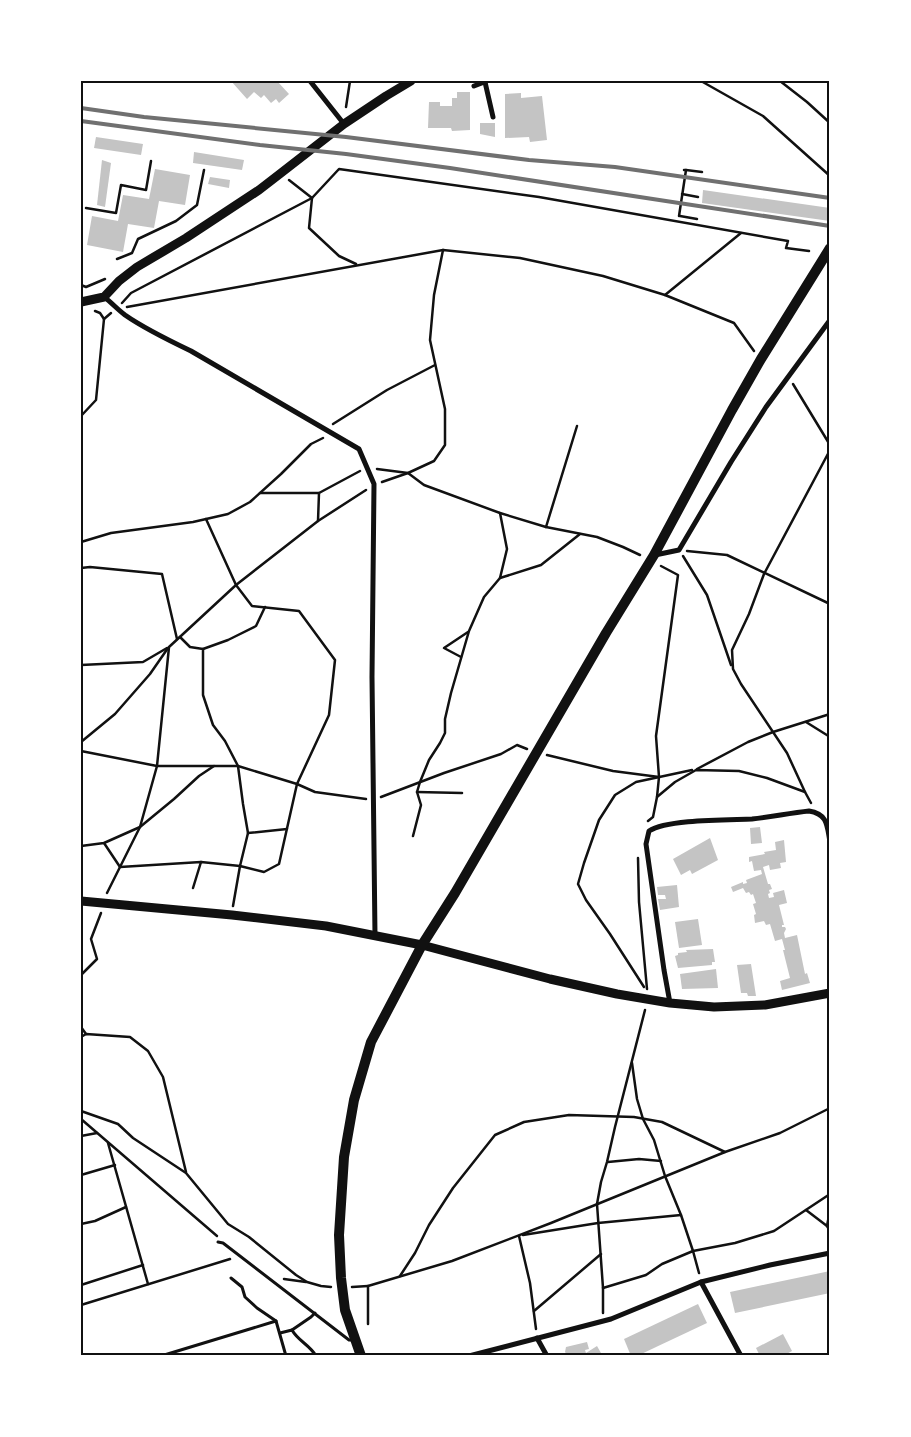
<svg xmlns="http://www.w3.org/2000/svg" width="911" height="1437" font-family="Ubuntu,sans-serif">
  <rect width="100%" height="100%" fill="#fff"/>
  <g fill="#c4c4c4">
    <path d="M 231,81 L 277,81 L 289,94 L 279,103 L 276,99 L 271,103 L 264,95 L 261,98 L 254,92 L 247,99 Z"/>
    <path d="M 457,92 L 470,92 L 470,130 L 452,131 L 451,128 L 428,128 L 429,102 L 440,102 L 440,106 L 452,106 L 452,98 L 457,98 Z"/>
    <path d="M 521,93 L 521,98 L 542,96 L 547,140 L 530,142 L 529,137 L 505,138 L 505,94 Z"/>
    <path d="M 480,123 L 495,123 L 495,137 L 480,134 Z"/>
    <path d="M 96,137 L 143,144 L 141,155 L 94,148 Z"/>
    <path d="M 194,152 L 244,160 L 242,170 L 193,163 Z"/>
    <path d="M 102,160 L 111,163 L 105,207 L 97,205 Z"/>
    <path d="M 155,169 L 190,175 L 185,205 L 159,201 L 154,228 L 128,224 L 123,252 L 87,245 L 92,216 L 118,221 L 123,195 L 149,199 Z"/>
    <path d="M 210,177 L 230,180 L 229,188 L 208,184 Z"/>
    <path d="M 703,190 L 830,208 L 830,221 L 702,203 Z"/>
    <path d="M 760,827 L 762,843 L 751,844 L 750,828 Z"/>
    <path d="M 710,838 L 718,860 L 692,874 L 690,870 L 681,875 L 673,859 Z"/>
    <path d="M 784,840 L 786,862 L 780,863 L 781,868 L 770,870 L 769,865 L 763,867 L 768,884 L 770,884 L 772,889 L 769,890 L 770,893 L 768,894 L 769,898 L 774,897 L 773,893 L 784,890 L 787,903 L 779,905 L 784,925 L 782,925 L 782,927 L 785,927 L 786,929 L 784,933 L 785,938 L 797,935 L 805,974 L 807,973 L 810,983 L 782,990 L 780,981 L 790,978 L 783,950 L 785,950 L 782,939 L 775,941 L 770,924 L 766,925 L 764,921 L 755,923 L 754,915 L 756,914 L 753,904 L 756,903 L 753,894 L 751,895 L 749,892 L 746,893 L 743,888 L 733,892 L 731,887 L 743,882 L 743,884 L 747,883 L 746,880 L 762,874 L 761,870 L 754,871 L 752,861 L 749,862 L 749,857 L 765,854 L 764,852 L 776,850 L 775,842 Z"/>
    <path d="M 677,885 L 679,907 L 660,910 L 658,899 L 666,899 L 665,895 L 658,895 L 657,887 Z"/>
    <path d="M 698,919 L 702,945 L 679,948 L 675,922 Z"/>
    <path d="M 713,949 L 715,962 L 712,962 L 712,965 L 678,968 L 675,956 L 678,955 L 678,953 L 687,952 L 686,950 Z"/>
    <path d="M 751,964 L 756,996 L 748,996 L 747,993 L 741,993 L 737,965 Z"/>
    <path d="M 716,969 L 718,988 L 682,989 L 680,974 Z"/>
    <path d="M 830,1271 L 830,1293 L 735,1313 L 730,1292 Z"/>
    <path d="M 698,1304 L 707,1323 L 637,1356 L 631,1356 L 624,1339 Z"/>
    <path d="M 783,1334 L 792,1351 L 783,1356 L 760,1356 L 756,1348 Z"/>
    <path d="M 587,1342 L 589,1349 L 585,1350 L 586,1353 L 597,1346 L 601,1353 L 596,1356 L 568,1356 L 565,1352 L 566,1347 Z"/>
  </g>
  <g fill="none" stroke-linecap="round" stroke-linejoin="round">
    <g stroke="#111" stroke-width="2.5">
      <path d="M 701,81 L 763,116 L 830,176"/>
      <path d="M 780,81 L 807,102 L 830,123"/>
      <path d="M 346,107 L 350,81"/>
      <path d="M 686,170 L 702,172"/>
      <path d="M 289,180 L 312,198"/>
      <path d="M 682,194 L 698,197"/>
      <path d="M 312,198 L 309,228 L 339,256 L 356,264"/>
      <path d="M 86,208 L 116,213 L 121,185 L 146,190 L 151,161"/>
      <path d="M 679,216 L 686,170 L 684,170"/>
      <path d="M 680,216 L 697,219"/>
      <path d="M 117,259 L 132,253 L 138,239 L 176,221 L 197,205 L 204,170"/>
      <path d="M 81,285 L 86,287 L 105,279"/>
      <path d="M 665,295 L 741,233"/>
      <path d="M 122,303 L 131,293 L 312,198 L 339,169 L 539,197 L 788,241 L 786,248 L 809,251"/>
      <path d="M 127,307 L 443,250 L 520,258 L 603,276 L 665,295 L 734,323 L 754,351"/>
      <path d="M 95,311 L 100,313 L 104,319 L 111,313"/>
      <path d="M 793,384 L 830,445"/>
      <path d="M 81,416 L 96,400 L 104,319"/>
      <path d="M 333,424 L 387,390 L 435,365"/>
      <path d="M 377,469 L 408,473 L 424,485 L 500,513 L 546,527 L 597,537 L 623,547 L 640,555"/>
      <path d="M 382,482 L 408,473 L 434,461 L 445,445 L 445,409 L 430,340 L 434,295 L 443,250"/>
      <path d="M 260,493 L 319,493"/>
      <path d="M 500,513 L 507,549 L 500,578"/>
      <path d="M 206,519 L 236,585 L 252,606 L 299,611 L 335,660 L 329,715 L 297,784 L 279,864 L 264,872 L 240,866 L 233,906"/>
      <path d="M 318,521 L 319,493 L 360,471"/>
      <path d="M 546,527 L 577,426"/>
      <path d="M 81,542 L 111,533 L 193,522 L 228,514 L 250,502 L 281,474 L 311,444 L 323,438"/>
      <path d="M 687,551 L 727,555 L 830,604"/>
      <path d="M 683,556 L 707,595 L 731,665"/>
      <path d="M 81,568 L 90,567 L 162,574 L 177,639"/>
      <path d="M 203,649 L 228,640 L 256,626 L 265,607"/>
      <path d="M 461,657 L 444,648 L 468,632"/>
      <path d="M 81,665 L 143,662 L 167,648"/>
      <path d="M 806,722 L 830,737"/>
      <path d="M 81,742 L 115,714 L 150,674 L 168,648"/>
      <path d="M 81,751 L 157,766 L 238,766 L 297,784 L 315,792 L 366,799"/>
      <path d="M 547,755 L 613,771 L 659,777"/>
      <path d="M 697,769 L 748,742 L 773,732 L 830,714"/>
      <path d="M 417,792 L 462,793"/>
      <path d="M 805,792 L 787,753 L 741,684 L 733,669 L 732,650 L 749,614 L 764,574 L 830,450"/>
      <path d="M 381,797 L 444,773 L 501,754 L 517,745 L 527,749"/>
      <path d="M 657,797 L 659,777 L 656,736 L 678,575 L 661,566"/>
      <path d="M 648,821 L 653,817 L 657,797 L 675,782 L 696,770 L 739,771 L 767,778 L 805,792 L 811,803"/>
      <path d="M 248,833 L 287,829"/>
      <path d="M 413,836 L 421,805 L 417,792 L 420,782 L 429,760 L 440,743 L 445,733 L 445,719 L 451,693 L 469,631 L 484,597 L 500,578 L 541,565 L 580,534"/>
      <path d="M 104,843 L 120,867 L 201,862 L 240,866 L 248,833 L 243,804 L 238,766 L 225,741 L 213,725 L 203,695 L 203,649 L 190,647 L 180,637"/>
      <path d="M 81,846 L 104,843 L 140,827 L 174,799 L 199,776 L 214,766"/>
      <path d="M 638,858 L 639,902 L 647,989"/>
      <path d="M 193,888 L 201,862"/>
      <path d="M 107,893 L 140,827 L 157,766 L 169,647 L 236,585 L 318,521 L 366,490"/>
      <path d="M 81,975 L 97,959 L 91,939 L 101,913"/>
      <path d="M 644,987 L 610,934 L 586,900 L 578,884 L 584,863 L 599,820 L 615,795 L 636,782 L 692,770"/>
      <path d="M 81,1027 L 86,1034"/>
      <path d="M 81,1037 L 86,1034 L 130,1037 L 148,1051 L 163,1077 L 186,1172"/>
      <path d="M 632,1063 L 637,1099 L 643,1119 L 654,1140 L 665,1176 L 681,1215 L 693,1251 L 699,1273"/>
      <path d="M 81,1111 L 118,1124 L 133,1138 L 186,1173 L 228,1224 L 249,1237 L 296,1275 L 307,1282 L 321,1286 L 331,1287"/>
      <path d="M 81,1119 L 217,1236"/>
      <path d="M 81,1136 L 97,1133"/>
      <path d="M 108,1143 L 148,1284"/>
      <path d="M 608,1162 L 639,1159 L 661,1161"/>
      <path d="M 81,1175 L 115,1165"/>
      <path d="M 806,1210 L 827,1226"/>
      <path d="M 830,1210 L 827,1226 L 830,1231"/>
      <path d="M 81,1224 L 95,1221 L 126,1207"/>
      <path d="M 523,1235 L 598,1223 L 681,1215"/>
      <path d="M 519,1236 L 530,1283 L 536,1329"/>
      <path d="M 400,1276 L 415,1253 L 429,1225 L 453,1188 L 495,1135 L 524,1122 L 569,1115 L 634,1117 L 662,1122 L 725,1152"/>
      <path d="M 284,1279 L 306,1282"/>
      <path d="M 81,1285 L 143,1265"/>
      <path d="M 352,1287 L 368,1286"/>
      <path d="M 603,1288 L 646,1275 L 662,1264 L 693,1251 L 735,1243 L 774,1231 L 830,1194"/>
      <path d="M 81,1305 L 230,1259"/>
      <path d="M 534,1311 L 601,1254"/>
      <path d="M 603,1313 L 603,1288 L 597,1204 L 601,1182 L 607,1162 L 615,1127 L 645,1010"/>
      <path d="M 368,1324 L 368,1286 L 452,1261 L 551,1223 L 725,1152 L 780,1133 L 830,1108"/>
    </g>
    <g stroke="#111" stroke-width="3">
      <path d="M 218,1242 L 223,1243 L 349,1340 L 353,1340"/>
      <path d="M 231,1278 L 242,1287 L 245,1297 L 257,1308 L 276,1321 L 286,1356"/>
      <path d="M 292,1330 L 311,1317 L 315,1313"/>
      <path d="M 280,1333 L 292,1330 C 298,1341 310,1345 316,1356"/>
      <path d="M 161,1356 L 276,1321"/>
    </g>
    <g stroke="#111" stroke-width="5">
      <path d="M 310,81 L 344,124"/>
      <path d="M 485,82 L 493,117"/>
      <path d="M 474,86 L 487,81"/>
      <path d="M 104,297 C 111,302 117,309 125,315 C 145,329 168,340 191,351 L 359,449 L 374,484 L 372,677 L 375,935"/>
      <path d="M 655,555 L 679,550 L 731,462 L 766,407 L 830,320"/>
      <path d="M 670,1003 L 664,970 L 646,844 L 649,831 C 667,819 728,820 752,819 C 771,817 790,813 809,811 C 828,814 827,826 830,842"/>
      <path d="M 701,1282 L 741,1356"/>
      <path d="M 537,1338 L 547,1356"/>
      <path d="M 469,1356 L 611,1319 L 701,1282 L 770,1265 L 830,1253"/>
    </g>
    <g stroke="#111" stroke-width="9">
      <path d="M 81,302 L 104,297 L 119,281 L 137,267 L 186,238 L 259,190 L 281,173 L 344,124 L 386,96 L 411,81"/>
      <path d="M 81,901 L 232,915 L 326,926 L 422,945 L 550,979 L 617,994 L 670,1003 L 714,1007 L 765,1005 L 830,993"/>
    </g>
    <path stroke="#111" stroke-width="10" d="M 361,1356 L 345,1310 L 341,1278 L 339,1235 L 344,1157 L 354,1100 L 371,1042 L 422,945 L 455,893 L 606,633 L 654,555 L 732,410 L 761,359 L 830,248"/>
    <g stroke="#707070" stroke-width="4">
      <path d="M 81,108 L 144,117 L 346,137 L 529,160 L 615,167 L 830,198"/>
      <path d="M 81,121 L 260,145 L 346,154 L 450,168 L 830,226"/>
    </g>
  </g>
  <rect width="911" height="1437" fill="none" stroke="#ffffff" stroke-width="165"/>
  <rect x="82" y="82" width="746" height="1272" fill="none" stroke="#111" stroke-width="2"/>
</svg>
